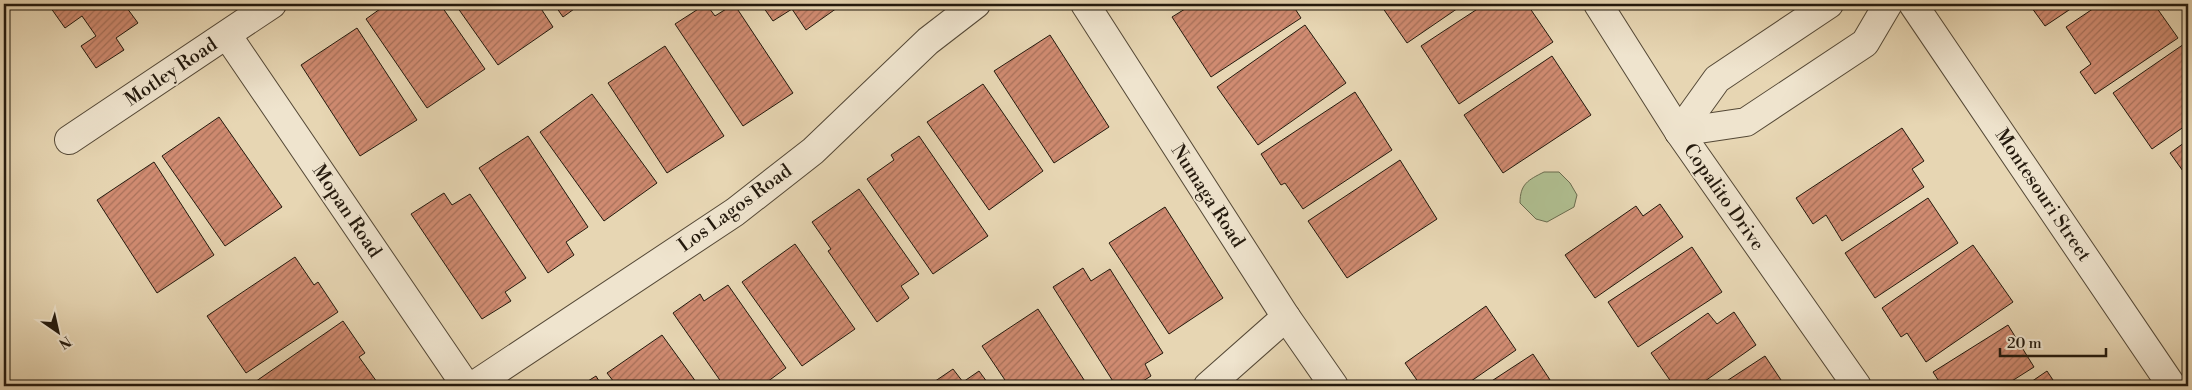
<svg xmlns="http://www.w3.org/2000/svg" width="2192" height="390" font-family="'Libre Bodoni',serif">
  <defs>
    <pattern id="building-hatch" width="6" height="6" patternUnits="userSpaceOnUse" patternTransform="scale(1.25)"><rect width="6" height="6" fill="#d08b71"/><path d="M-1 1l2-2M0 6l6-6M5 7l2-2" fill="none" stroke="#a8715b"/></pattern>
  </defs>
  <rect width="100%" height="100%" fill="#e7d6b3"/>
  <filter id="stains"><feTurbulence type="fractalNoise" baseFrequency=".004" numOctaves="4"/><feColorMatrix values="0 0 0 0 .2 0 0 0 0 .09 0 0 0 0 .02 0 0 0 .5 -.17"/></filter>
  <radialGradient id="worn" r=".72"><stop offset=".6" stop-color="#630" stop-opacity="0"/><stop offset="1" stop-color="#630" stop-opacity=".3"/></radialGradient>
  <path fill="#b0bf91" stroke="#6a6c4f" d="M 1544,172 L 1559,172 L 1570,183 L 1577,195 L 1574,207 L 1547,222 L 1536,219 L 1520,203 C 1520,184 1528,180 1544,172 Z"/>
  <g fill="url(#building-hatch)" stroke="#23190d">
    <path d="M 48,4 L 124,4 L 138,23 L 116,38 L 124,50 L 96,68 L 81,46 L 96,36 L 82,16 L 65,28 Z"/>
    <path d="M 387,4 L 440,4 L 485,69 L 427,108 L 366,19 Z"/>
    <path d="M 455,4 L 538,4 L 553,27 L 498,65 Z"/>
    <path d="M 554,4 L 581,4 L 563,17 Z"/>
    <path d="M 706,4 L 715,16 L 734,4 L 793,93 L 743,126 L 675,24 Z"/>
    <path d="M 761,4 L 834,4 L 837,8 L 806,30 L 792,9 L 773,21 Z"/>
    <path d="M 1193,4 L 1292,4 L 1301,18 L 1211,77 L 1172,17 Z"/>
    <path d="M 1380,4 L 1464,4 L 1407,43 Z"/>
    <path d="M 1485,4 L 1527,4 L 1553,42 L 1459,104 L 1421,46 Z"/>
    <path d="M 2029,4 L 2078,4 L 2045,26 Z"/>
    <path d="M 2100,4 L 2154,4 L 2178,38 L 2095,94 L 2080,72 L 2091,64 L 2066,27 Z"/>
    <path d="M 1305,25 L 1346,83 L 1258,145 L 1217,87 Z"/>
    <path d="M 357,28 L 417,120 L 360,156 L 301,65 Z"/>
    <path d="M 1050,35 L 1109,127 L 1054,163 L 994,71 Z"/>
    <path d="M 2184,44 L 2188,50 L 2188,124 L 2152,149 L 2113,93 Z"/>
    <path d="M 665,46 L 724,136 L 667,173 L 608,83 Z"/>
    <path d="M 1552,56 L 1591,115 L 1503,173 L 1464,115 Z"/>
    <path d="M 983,84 L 1043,171 L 989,210 L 927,122 Z"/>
    <path d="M 1355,92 L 1392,150 L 1303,209 L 1285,183 L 1281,185 L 1261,154 Z"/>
    <path d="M 592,94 L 657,183 L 604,221 L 540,132 Z"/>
    <path d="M 219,117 L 282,207 L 225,246 L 162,156 Z"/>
    <path d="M 1902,128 L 1924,161 L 1912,169 L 1924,187 L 1842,241 L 1826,215 L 1813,224 L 1796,198 Z"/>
    <path d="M 528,136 L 588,227 L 566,242 L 574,255 L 548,273 L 479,168 Z"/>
    <path d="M 919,136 L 988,236 L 933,274 L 867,179 L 894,160 L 891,155 Z"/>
    <path d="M 2188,140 L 2188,178 L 2170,153 Z"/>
    <path d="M 1400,160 L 1437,219 L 1347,278 L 1308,221 Z"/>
    <path d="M 154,162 L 214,255 L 157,293 L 97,200 Z"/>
    <path d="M 859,189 L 919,274 L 901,286 L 909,298 L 877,322 L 828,251 L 831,249 L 812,222 Z"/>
    <path d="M 444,193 L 452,205 L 470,194 L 526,278 L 505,292 L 511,301 L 482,319 L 411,214 Z"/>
    <path d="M 1928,198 L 1958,243 L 1875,298 L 1845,253 Z"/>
    <path d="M 1660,204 L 1683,237 L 1595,298 L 1565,255 L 1636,206 L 1643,216 Z"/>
    <path d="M 1165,207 L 1223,298 L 1169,334 L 1109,243 Z"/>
    <path d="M 795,244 L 855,329 L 802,366 L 742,282 Z"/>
    <path d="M 1973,245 L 2013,302 L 1926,362 L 1907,333 L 1901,337 L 1882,308 Z"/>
    <path d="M 1692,247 L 1722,292 L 1638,347 L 1608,302 Z"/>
    <path d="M 295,257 L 314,285 L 318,282 L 338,312 L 246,373 L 207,316 Z"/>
    <path d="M 1083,268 L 1091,281 L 1110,269 L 1163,353 L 1145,364 L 1151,376 L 1135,386 L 1116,386 L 1053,287 Z"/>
    <path d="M 728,285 L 786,368 L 767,382 L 770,386 L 724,386 L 673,313 L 700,294 L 704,301 Z"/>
    <path d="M 1486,306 L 1516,350 L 1464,386 L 1421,386 L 1405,363 Z"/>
    <path d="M 1038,309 L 1088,386 L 1009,386 L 982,346 Z"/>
    <path d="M 1734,312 L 1756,345 L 1698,386 L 1674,386 L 1651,353 L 1708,313 L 1717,324 Z"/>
    <path d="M 343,321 L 365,353 L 359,357 L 377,382 L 371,386 L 253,386 L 252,384 Z"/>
    <path d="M 2008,325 L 2034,367 L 2004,386 L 1942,386 L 1933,372 Z"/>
    <path d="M 662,335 L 699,386 L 617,386 L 607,373 Z"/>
    <path d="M 1533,354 L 1554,386 L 1484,386 Z"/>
    <path d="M 1765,356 L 1785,386 L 1719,386 Z"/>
    <path d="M 953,369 L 963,382 L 979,371 L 990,386 L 928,386 Z"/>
    <path d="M 2047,371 L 2057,386 L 2025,386 Z"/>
    <path d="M 596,376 L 602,386 L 580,386 Z"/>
  </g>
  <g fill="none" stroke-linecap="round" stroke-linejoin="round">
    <defs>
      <g id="minor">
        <path d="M 1085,4 L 1286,317 L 1334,386"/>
        <path d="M 1598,4 L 1679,132 L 1857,386"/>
        <path d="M 1913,4 L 2172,386"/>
        <path d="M 227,35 L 466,386"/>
        <path d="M 1679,132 L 1746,122 L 1865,43 L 1888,4"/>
        <path d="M 1679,132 L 1717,79 L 1829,4"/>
        <path d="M 69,140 L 272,4"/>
        <path d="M 473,386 L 735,212 L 813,151 L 928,41 L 976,4"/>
        <path d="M 1208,386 L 1286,317"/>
      </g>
    </defs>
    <use href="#minor" stroke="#544836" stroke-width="30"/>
    <use href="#minor" stroke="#efe4ce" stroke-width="28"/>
  </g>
  <g text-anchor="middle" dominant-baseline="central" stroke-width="4" stroke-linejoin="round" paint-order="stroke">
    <g font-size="19" fill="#23190d" stroke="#efe4ce">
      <text transform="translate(171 72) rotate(-34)">Motley Road</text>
      <text transform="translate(2043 195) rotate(56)">Montesouri Street</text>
      <text transform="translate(1208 196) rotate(57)">Numaga Road</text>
      <text transform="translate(1724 197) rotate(55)">Copalito Drive</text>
      <text transform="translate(735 208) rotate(-36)">Los Lagos Road</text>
      <text transform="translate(347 211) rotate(56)">Mopan Road</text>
    </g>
  </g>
  <rect width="2192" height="390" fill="none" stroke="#e7d6b3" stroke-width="20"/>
  <rect x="5" y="5" width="2182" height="380" fill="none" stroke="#23190d" stroke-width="2.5"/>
  <rect x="10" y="10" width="2172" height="370" fill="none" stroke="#23190d"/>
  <g transform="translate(58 332) rotate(146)" stroke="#efe4ce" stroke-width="4" paint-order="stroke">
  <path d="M0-4L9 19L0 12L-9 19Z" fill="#23190d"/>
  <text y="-8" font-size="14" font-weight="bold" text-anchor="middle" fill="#23190d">N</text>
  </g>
  <path d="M2000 348v8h106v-8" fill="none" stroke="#23190d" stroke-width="2.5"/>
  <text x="2007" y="348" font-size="15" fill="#23190d" stroke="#efe4ce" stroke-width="4" paint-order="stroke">20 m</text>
  <rect width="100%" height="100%" filter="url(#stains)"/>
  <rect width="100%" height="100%" fill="url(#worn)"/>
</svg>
